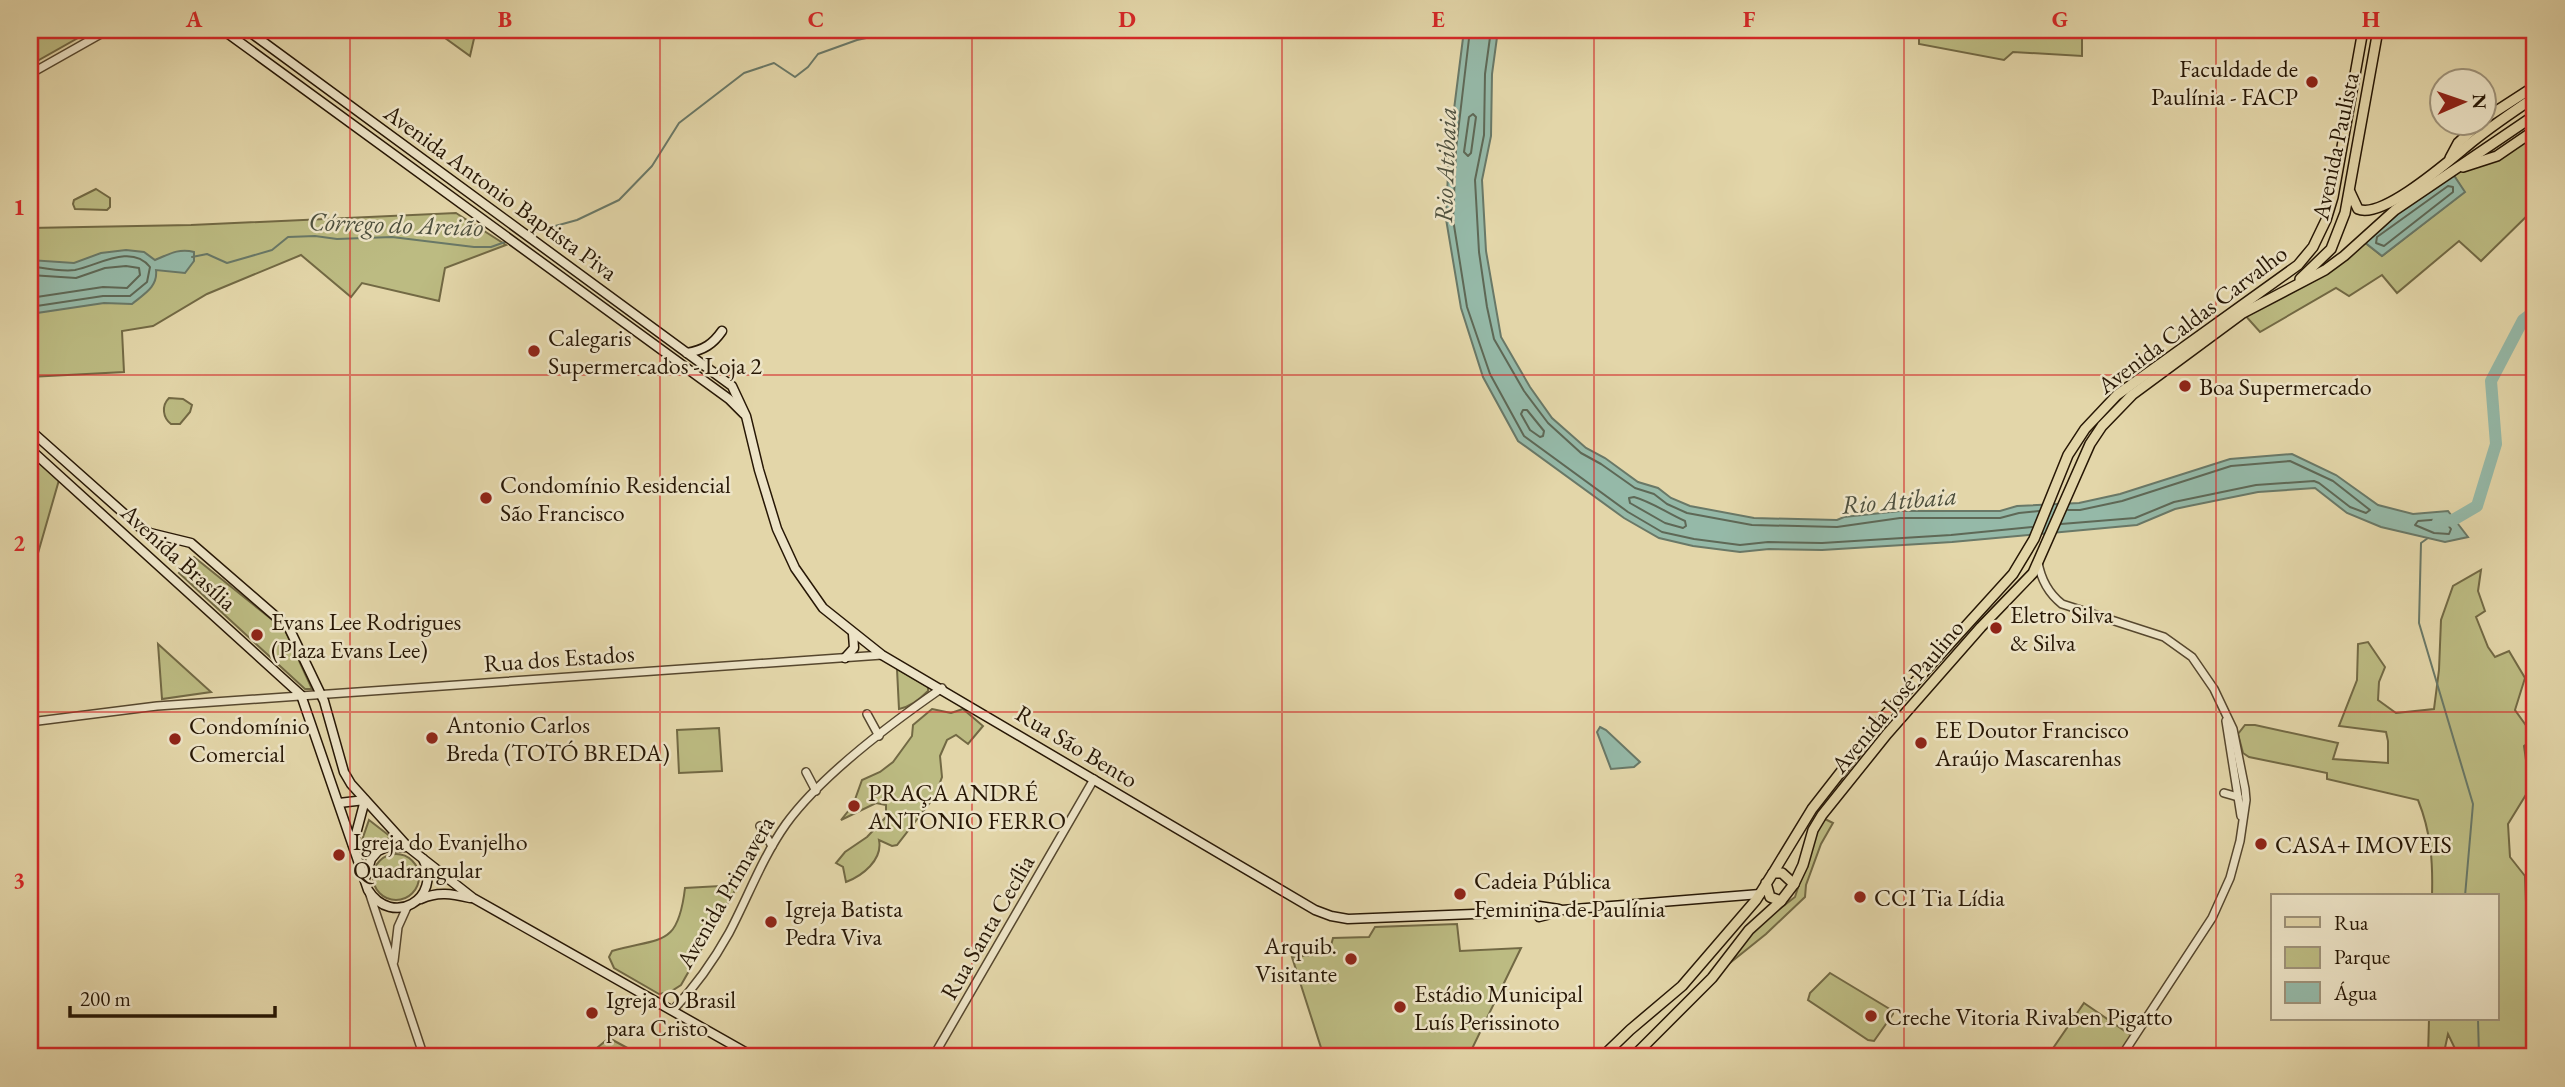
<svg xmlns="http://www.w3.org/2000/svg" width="2565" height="1087" font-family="'EB Garamond',serif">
  <rect width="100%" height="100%" fill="#e3d6a9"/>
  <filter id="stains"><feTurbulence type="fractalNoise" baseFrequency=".00286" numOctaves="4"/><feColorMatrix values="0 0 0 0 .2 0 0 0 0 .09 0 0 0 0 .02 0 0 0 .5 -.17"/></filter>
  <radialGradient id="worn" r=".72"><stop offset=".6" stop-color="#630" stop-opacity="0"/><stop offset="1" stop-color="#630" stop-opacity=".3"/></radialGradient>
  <g fill="#bcbb82" stroke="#726944" stroke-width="2">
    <path d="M 30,30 L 92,30 L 30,65 Z"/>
    <path d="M 434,30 L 476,30 L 470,56 Z"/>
    <path d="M 1919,30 L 2082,30 L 2082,56 L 2013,52 L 2004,60 L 1919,44 Z"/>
    <path d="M 2535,132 L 2535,208 L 2481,261 L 2459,241 L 2397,293 L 2382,275 L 2349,296 L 2336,288 L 2260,332 L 2243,313 L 2307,279 L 2363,241 L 2382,256 L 2464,192 L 2453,174 L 2497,156 Z"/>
    <path d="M 96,189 L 110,198 L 110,207 L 107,210 L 75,209 L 73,204 L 74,200 Z"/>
    <path d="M 456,213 L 506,245 L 445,268 L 439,301 L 362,283 L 351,297 L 301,255 L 207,294 L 153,326 L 122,331 L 124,372 L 30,377 L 30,228 L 191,225 Z"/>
    <path d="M 169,398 L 183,399 L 192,405 L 190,412 L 180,424 L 171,424 C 163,418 161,406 169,398 Z"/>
    <path d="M 30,455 L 59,480 L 30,581 Z"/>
    <path d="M 194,557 L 285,630 L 312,689 L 305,689 L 179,573 Z"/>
    <path d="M 2481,570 L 2478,591 L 2485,611 L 2476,617 L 2488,647 L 2495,657 L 2509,651 L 2525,678 L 2515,710 L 2530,731 L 2531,741 L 2524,746 L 2526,760 L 2532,774 L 2527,793 L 2508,824 L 2510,857 L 2525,876 L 2532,1057 L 2459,1057 L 2448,1034 L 2443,1057 L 2428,1057 L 2429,1019 L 2497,1019 L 2497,896 L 2432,896 C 2433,862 2431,832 2418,800 L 2327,779 L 2327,773 L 2249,757 L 2243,753 L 2238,734 L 2245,725 L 2255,725 L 2338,743 L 2333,759 L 2388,763 L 2388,741 L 2386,732 L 2339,726 L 2357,680 L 2358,644 L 2368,642 L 2385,667 L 2379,682 L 2378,700 L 2396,713 L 2434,709 L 2439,670 L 2441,620 L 2453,586 Z"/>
    <path d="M 158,644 L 211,692 L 162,699 Z"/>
    <path d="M 897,669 L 928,687 L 928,691 C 920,699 911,707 899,709 Z"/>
    <path d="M 932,709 L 951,713 L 963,709 L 983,726 L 968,744 L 956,735 L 947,740 L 940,756 L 942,777 L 935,796 L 897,845 L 892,846 L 879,840 C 883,860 862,876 846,882 L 843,867 L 836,863 L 845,852 L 867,837 L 886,817 L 886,805 L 876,803 L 841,820 L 853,805 L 862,780 L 880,772 L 893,762 L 912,736 L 913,725 Z"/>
    <path d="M 719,728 L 722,771 L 679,773 L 677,730 Z"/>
    <path d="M 1825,819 L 1833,823 L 1821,844 L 1806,885 L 1805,897 L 1766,934 L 1700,987 L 1760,924 L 1795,897 L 1816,831 Z"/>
    <path d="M 369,820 L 391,837 L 378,844 L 363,859 L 361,843 Z"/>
    <circle cx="396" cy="877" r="23"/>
    <path d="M 738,885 L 681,985 L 670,992 L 659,994 L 614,968 L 609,957 L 612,951 C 661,937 678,948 685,888 Z"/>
    <path d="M 1457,924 L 1460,951 L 1521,948 L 1468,1057 L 1324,1057 L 1292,957 L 1329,953 L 1333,938 L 1369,937 L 1375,927 Z"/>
    <path d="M 1830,973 L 1893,1011 L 1893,1014 L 1874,1041 L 1868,1040 L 1808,1000 L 1810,993 Z"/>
    <path d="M 2084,1003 L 2132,1036 L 2118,1057 L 2047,1057 Z"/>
    <path d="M 609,1038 L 644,1057 L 586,1057 Z"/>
  </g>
  <g fill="#95b9a8" stroke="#697867" stroke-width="2">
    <path d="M 1464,30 L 1498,30 L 1492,74 L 1491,136 L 1482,180 L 1486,251 L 1501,337 L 1530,387 L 1552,418 L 1586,448 L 1605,458 L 1638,482 L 1658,488 L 1671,498 L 1690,506 L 1754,518 L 1837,520 L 1844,517 L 1900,511 L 2000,511 L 2017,506 L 2079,503 L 2120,494 L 2230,459 L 2292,454 L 2336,475 L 2378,505 L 2413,514 L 2448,511 L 2468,537 L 2445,542 L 2381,527 L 2347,513 L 2315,488 L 2258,492 L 2189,506 L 2175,509 L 2137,525 L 1952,542 L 1822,550 L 1769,549 L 1740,552 L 1693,546 L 1659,538 L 1624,518 L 1518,441 L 1483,377 L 1461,308 L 1446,219 L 1449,149 Z"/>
    <path d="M 2453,174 L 2465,192 L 2382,256 L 2363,241 L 2394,215 Z"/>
    <path d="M 126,250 L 144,252 L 155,260 C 169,254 179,248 194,252 L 194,261 L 185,273 L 156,270 C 158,287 144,294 132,304 L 104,303 L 30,314 L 30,260 L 74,263 L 101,253 Z"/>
    <path d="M 1600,727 L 1606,730 L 1640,762 L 1634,767 L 1611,769 L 1597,732 Z"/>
  </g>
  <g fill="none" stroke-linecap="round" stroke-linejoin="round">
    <g stroke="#5e6856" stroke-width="2">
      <path d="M 1470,30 L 1456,149 L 1453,219 L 1467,307 L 1490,374 L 1524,436 L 1628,512 L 1662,532 L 1694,539 L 1740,545 L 1768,542 L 1822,543 L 1951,535 L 2032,527"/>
      <path d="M 1491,30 L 1485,74 L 1484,135 L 1475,180 L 1479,252 L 1487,307 L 1494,339 L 1524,391 L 1548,423 L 1581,453 L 1601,464 L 1635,488 L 1654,494 L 1667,504 L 1687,513 L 1752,525 L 1837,527 L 1900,518 L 2000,518 L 2019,513 L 2039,511"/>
      <path d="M 1473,114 L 1476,117 L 1471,153 L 1468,156 L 1464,152 L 1469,117 Z"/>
      <path d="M 2448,186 L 2453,187 L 2453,192 L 2384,246 L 2376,243 L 2377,237 Z"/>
      <path d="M 30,266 C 44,268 61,272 75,270 C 97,266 131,243 150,267 L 147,282 L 130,296 L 103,296 L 30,307"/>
      <path d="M 30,275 L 76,278 L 105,268 L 126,266 L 139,268 L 140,275 L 127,288 L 103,287 L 30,298"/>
      <path d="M 1523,410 L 1527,410 L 1544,431 L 1543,436 L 1540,437 L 1530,430 L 1521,414 Z"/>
      <path d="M 1634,497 C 1652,502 1667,513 1685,521 L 1686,526 L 1683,528 L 1665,523 L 1630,503 L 1629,498 Z"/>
      <path d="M 2443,519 L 2451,529 L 2449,534 L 2434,533 L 2415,525 L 2418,521 Z"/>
      <path d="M 2061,524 L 2135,518 L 2174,502 L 2256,485 L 2314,481 L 2319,483 L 2350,507 L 2366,513 L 2370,510 L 2333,481 L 2290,461 L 2231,466 L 2122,501 L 2080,510 L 2068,510"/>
    </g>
    <g stroke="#697867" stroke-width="2">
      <path d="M 530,233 L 577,220 L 619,200 L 652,166 L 679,123 L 744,73 L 774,63 L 795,77 L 808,67 L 818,54 L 857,40 L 904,30"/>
      <path d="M 192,257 L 207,254 L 227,263 L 272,250 L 288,237 L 315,236 L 337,239 L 392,237 L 474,247 L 491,247 L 505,242"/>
      <path d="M 2428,538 L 2421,543 L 2419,623 L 2473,804 L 2465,896"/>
      <path d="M 2478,1019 L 2479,1057"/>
    </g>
    <path stroke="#95b9a8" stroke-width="12" d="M 2438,522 L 2453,520 L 2477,506 L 2496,444 L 2491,381 L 2523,320 L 2535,311"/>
    <defs>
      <g id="tertiary">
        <path d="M 30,74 L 108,30"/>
        <path d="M 2038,562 C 2041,580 2048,593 2062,604 L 2164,637 L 2192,657 L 2214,689 L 2233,729 L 2245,789 L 2246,800 L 2240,841 L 2230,878 L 2212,918 L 2121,1057"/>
        <path d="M 867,714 L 879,736"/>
        <path d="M 2226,721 L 2241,816"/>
        <path d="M 30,722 L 157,706 L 882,655"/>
        <path d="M 806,772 L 816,791"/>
        <path d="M 2224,793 L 2238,797"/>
        <path d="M 760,826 L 772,846"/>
        <path d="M 369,892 L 424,1057"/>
        <path d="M 394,961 L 398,927 L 407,907"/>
        <path d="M 673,1010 C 694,988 714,960 729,933 C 748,897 762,858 786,824 C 820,777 893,722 942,688"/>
        <path d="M 933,1057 L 1094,779"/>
      </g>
      <g id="secondary">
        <path d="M 223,30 L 729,399 L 744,414"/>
        <path d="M 247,30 L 732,386 L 746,416 L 759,470 L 777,529 L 795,568 L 823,608 L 882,655 L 1315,910 L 1331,916 L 1348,919 L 1524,912 L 1536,909"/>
        <path d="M 687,353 C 704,350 713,344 722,331"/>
        <path d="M 30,430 L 138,526 L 150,533 L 191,543 L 289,628 L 324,701 L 344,772 L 351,784 L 408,847"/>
        <path d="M 30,449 L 301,695 L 368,890 C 392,928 443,899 423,859"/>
        <path d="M 845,658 L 854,648 L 853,634"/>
        <path d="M 339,803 L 365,800 L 353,845"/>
        <path d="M 366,876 L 371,859 L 378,851 L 387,847 L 408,847 L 473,898 L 754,1057"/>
        <path d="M 421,899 C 438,891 452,894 470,898"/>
        <path d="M 1546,907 L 1547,915 L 1539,917 L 1536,912 L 1539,906 L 1559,909"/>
        <path d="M 1548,913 L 1562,910 L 1760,894"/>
      </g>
      <g id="primary">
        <path d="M 2484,119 L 2535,86"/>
        <path d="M 2450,158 L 2458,143 L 2481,122"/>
        <path d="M 2463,167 L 2497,156 L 2535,130"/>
        <path d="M 2350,192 L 2358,209 C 2383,220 2452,158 2472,142 C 2492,126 2514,111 2535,97"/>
        <path d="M 2300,279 L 2331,249 L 2345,213 L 2378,30"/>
        <path d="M 1773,873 L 1812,809 L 1886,714 L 2013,574 L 2034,539 L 2068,455 L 2085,429 L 2117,395 L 2298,265 L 2313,247 L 2326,220 L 2333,197 L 2363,30"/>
        <path d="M 1794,884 L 1803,865 L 1813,830 L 1822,815 L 1887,734 L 1981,627 L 2033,573 L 2090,444 L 2102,426 L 2132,395 L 2243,313 L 2325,270 L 2344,256 L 2395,210 L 2535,115"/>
        <path d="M 1602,1057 L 1630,1030 L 1682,986 L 1756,900 L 1773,873 L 1782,873 L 1794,884 L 1781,901 L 1770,897 L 1766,883"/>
        <path d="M 1633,1057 L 1712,978 L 1749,930 L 1781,901"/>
      </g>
    </defs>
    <use href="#tertiary" stroke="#56472e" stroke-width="10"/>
    <use href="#secondary" stroke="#271705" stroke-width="11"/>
    <use href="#primary" stroke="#271705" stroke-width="12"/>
    <use href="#tertiary" stroke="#ede4c7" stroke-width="7"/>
    <use href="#secondary" stroke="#ede4c7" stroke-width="8"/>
    <use href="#primary" stroke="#e3d6a9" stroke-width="9"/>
  </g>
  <path fill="none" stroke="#d62828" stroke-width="2" stroke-opacity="0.55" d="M 350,30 L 350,1057M 660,30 L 660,1057M 972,30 L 972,1057M 1282,30 L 1282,1057M 1594,30 L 1594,1057M 1904,30 L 1904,1057M 2216,30 L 2216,1057M 30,375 L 2535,375M 30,712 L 2535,712"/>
  <g fill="#8f2418" stroke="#ede4c7" stroke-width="2.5">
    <circle cx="2312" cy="82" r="7"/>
    <circle cx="534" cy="351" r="7"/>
    <circle cx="2185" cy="386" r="7"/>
    <circle cx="486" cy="498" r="7"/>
    <circle cx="1996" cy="628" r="7"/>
    <circle cx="257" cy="635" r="7"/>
    <circle cx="432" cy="738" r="7"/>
    <circle cx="175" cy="739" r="7"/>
    <circle cx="1921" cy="743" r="7"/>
    <circle cx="854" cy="806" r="7"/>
    <circle cx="2261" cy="844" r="7"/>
    <circle cx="339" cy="855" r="7"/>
    <circle cx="1460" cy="894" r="7"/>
    <circle cx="1860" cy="897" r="7"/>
    <circle cx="771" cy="922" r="7"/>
    <circle cx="1351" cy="959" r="7"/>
    <circle cx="1400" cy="1007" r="7"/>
    <circle cx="592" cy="1013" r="7"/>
    <circle cx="1871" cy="1016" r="7"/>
  </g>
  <g text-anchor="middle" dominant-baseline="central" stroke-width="5" stroke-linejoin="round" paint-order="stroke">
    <g font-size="24" fill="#271705" stroke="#ede4c7" text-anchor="start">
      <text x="2298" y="68" text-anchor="end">Faculdade de<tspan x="2298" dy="28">Paulínia - FACP</tspan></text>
      <text x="548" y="337">Calegaris<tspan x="548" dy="28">Supermercados - Loja 2</tspan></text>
      <text x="2199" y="386">Boa Supermercado</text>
      <text x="500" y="484">Condomínio Residencial<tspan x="500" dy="28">São Francisco</tspan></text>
      <text x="2010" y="614">Eletro Silva<tspan x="2010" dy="28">&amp; Silva</tspan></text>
      <text x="271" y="621">Evans Lee Rodrigues<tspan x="271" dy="28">(Plaza Evans Lee)</tspan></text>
      <text x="446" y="724">Antonio Carlos<tspan x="446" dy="28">Breda (TOTÓ BREDA)</tspan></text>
      <text x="189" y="725">Condomínio<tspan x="189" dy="28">Comercial</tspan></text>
      <text x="1935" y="729">EE Doutor Francisco<tspan x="1935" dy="28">Araújo Mascarenhas</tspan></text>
      <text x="868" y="792">PRAÇA ANDRÉ<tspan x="868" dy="28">ANTONIO FERRO</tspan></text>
      <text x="353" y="841">Igreja do Evanjelho<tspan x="353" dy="28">Quadrangular</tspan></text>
      <text x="2275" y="844">CASA+ IMOVEIS</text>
      <text x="1474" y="880">Cadeia Pública<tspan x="1474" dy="28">Feminina de Paulínia</tspan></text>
      <text x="1874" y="897">CCI Tia Lídia</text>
      <text x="785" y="908">Igreja Batista<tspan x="785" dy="28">Pedra Viva</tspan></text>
      <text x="1337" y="945" text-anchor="end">Arquib.<tspan x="1337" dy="28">Visitante</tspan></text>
      <text x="1414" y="993">Estádio Municipal<tspan x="1414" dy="28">Luís Perissinoto</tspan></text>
      <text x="606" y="999">Igreja O Brasil<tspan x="606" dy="28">para Cristo</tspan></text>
      <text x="1885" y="1016">Creche Vitoria Rivaben Pigatto</text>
    </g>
    <g font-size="24" fill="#271705" stroke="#ede4c7">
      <text transform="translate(2335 146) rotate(-78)">Avenida Paulista</text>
      <text transform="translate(501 192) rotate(36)">Avenida Antonio Baptista Piva</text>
      <text transform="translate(2192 319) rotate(-37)">Avenida Caldas Carvalho</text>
      <text transform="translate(179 557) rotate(42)">Avenida Brasília</text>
      <text transform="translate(559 658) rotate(-4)">Rua dos Estados</text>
      <text transform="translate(1897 696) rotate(-50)">Avenida José Paulino</text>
      <text transform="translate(1077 746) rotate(31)">Rua São Bento</text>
      <text transform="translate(725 892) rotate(-60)">Avenida Primavera</text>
      <text transform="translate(987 927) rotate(-60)">Rua Santa Cecília</text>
    </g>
    <g font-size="26" font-style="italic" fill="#4e503e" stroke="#ede4c7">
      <text transform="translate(1445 165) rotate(-88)">Rio Atibaia</text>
      <text transform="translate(396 224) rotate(2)">Córrego do Areião</text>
      <text transform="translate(1899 500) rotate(-5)">Rio Atibaia</text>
    </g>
  </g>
  <rect width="2565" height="1087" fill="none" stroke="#e3d6a9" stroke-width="77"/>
  <rect x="2271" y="894" width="228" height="126" fill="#ede4c7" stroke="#9e9279" stroke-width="2"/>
  <rect x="2285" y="917" width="35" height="10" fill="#e3d6a9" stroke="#9e9279" stroke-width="2"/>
  <text x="2334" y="930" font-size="21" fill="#271705">Rua</text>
  <rect x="2285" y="947" width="35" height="21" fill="#bcbb82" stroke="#9e9279" stroke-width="2"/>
  <text x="2334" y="964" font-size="21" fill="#271705">Parque</text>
  <rect x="2285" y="982" width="35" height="21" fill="#95b9a8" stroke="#9e9279" stroke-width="2"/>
  <text x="2334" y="1000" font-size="21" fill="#271705">Água</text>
  <g transform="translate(2463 102) rotate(88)"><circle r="33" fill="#ede4c7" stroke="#9e9279" stroke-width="2"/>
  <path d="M0-5L12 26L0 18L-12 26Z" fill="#8f2418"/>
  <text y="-10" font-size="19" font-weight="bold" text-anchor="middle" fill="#271705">N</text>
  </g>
  <path d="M70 1006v10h205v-10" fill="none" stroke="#271705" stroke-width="3.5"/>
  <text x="80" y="1006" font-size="21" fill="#271705" stroke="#ede4c7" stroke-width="5" paint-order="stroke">200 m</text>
  <rect x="38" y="38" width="2488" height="1010" fill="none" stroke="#d62828" stroke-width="2.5"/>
  <g font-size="23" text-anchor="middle" font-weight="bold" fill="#d62828">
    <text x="194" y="27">A</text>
    <text x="505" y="27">B</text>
    <text x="816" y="27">C</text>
    <text x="1127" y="27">D</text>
    <text x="1438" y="27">E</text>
    <text x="1749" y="27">F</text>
    <text x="2060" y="27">G</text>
    <text x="2371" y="27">H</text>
    <text x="19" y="215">1</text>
    <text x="19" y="551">2</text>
    <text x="19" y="888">3</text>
  </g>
  <rect width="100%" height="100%" filter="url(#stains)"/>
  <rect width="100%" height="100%" fill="url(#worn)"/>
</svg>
